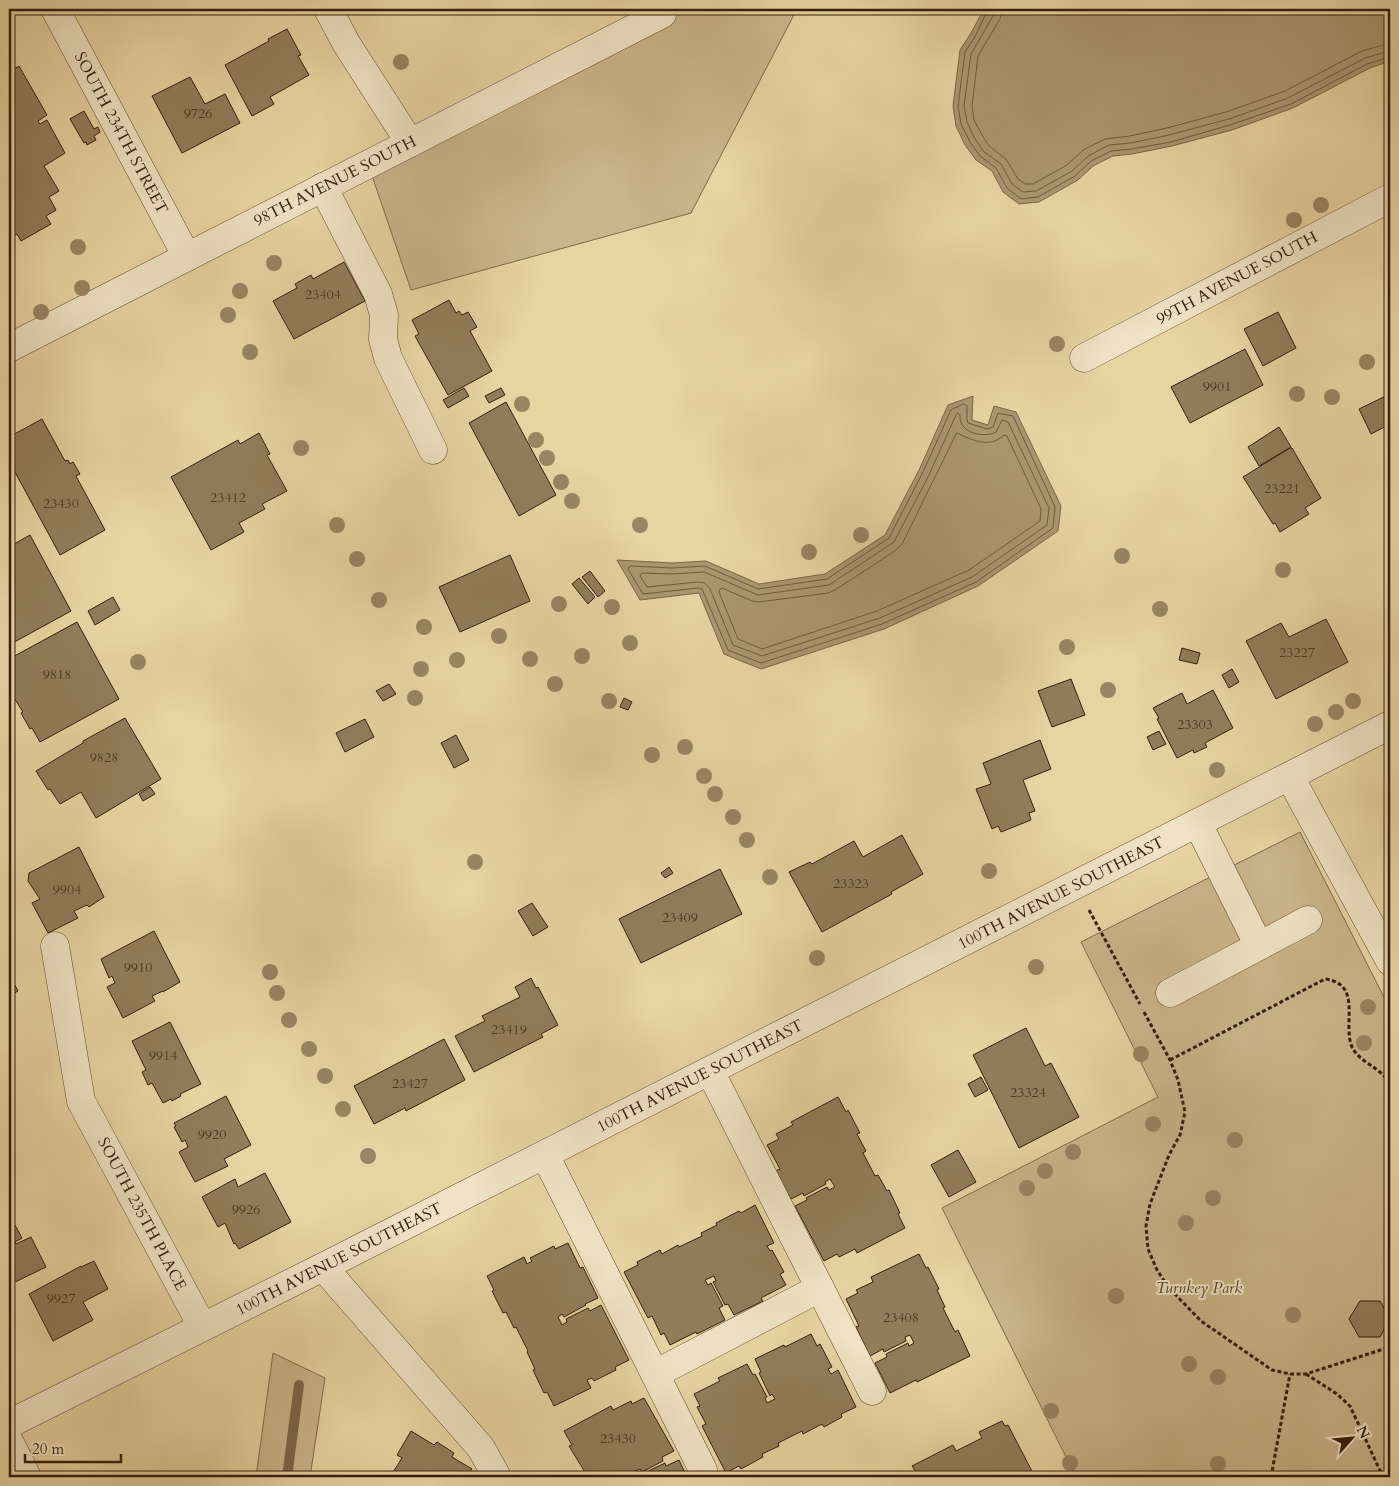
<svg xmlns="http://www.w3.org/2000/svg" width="1399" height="1486" font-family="Cardo,serif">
  <rect width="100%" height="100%" fill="#e8d3a2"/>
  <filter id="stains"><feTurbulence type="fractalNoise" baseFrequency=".004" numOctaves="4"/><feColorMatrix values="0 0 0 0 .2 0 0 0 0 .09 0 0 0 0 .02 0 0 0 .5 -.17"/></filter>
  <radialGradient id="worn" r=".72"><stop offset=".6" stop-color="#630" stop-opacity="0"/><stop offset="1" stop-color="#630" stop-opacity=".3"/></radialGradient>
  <g fill="#cab489" stroke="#80694b">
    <path d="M 663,9 L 797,9 L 691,213 L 411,290 L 368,164 Z"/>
    <path d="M 1300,832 L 1390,1009 L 1390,1477 L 1076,1477 L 942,1208 L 1158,1097 L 1081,942 Z"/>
    <path d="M 273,1353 L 325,1378 L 310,1477 L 256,1477 Z"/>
  </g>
  <g fill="#ab956f" stroke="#7c6548">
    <path d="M 984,9 L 1390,9 L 1390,61 L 1370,68 L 1293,108 L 1232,130 L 1172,146 L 1132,154 L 1113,156 L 1093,166 L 1078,180 L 1039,202 L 1019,204 L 1003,192 L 992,171 L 976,160 L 965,145 L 956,126 L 953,106 L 960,50 L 971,33 Z"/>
    <path d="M 973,396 L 972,420 L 988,425 L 994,406 L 1016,412 L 1061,506 L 1058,531 L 978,586 L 884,629 L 761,669 L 724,654 L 699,593 L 640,600 L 617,560 L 672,563 L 706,561 L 759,584 L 825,574 L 885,535 L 919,470 L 948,405 Z"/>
  </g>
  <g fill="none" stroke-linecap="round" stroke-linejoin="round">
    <g stroke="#705a3e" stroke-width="1">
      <path d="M 988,9 L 976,35 L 965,52 L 958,106 L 961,124 L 970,142 L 980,156 L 996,168 L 1007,188 L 1021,199 L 1038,197 L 1075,176 L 1091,161 L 1111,151 L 1132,149 L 1171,142 L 1230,125 L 1291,104 L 1367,64 L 1390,57"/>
      <path d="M 994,9 L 993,16 L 971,54 L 964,106 L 967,122 L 975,139 L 984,152 L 1001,164 L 1012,184 L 1023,192 L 1036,191 L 1072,171 L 1088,156 L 1109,145 L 1131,143 L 1169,135 L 1229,119 L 1288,98 L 1365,58 L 1390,51"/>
      <path d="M 1002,9 L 1000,19 L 978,56 L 972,106 L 974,120 L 982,135 L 989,146 L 1006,159 L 1018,179 L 1025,184 L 1033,184 L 1067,165 L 1083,150 L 1105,139 L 1130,136 L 1167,128 L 1226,112 L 1285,91 L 1362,51 L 1390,43"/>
      <path d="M 964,404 L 967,406 L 967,420 L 968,423 L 987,429 L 993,427 L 998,413 L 1013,416 L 1055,507 L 1053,528 L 976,582 L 882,624 L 761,663 L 728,650 L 702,589 L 698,588 L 643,594 L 628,569 L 630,566 L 672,568 L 705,566 L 758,589 L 827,579 L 889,538 L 923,472 L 951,410 Z"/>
      <path d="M 958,413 L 960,415 C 960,419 960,423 964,427 C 970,435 988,437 996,432 L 1002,420 L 1008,422 L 1049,508 L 1047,525 L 972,577 L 880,618 L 762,656 L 733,645 L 710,589 L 705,583 L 698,582 L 647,587 L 640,576 L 642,573 L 672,574 L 704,572 L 758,595 L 829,585 L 894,542 L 929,475 L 956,415 Z"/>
      <path d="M 957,433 C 972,440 989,449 1004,435 L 1007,436 L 1041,509 L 1040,521 L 969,570 L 877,611 L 762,649 L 738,639 L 719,592 L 720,589 L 722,588 L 752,601 L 759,602 L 828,593 L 835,590 L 895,551 L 902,544 Z"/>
    </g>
    <path stroke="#7c6548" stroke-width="10" d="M 287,1477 L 299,1385"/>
  </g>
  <g fill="#927c5a" stroke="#351e0d">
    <path d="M 287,29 L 301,55 L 298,56 L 309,75 L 270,97 L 274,104 L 252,116 L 225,65 L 269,41 L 268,39 Z"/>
    <path d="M 19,66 L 47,115 L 38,121 L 40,124 L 47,120 L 65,153 L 44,166 L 59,191 L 49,197 L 56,210 L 46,216 L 51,224 L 21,241 L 17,234 L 9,238 L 9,175 L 12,173 L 9,167 L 9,72 Z"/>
    <path d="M 190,77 L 205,104 L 225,94 L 240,123 L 182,153 L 152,96 Z"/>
    <path d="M 84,111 L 94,129 L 98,127 L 100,132 L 94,136 L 96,140 L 87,145 L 86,142 L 84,143 L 70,119 Z"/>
    <path d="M 344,262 L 365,301 L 294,339 L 273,301 L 297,288 L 295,284 L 311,275 L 313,279 Z"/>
    <path d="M 449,300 L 456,313 L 459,311 L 462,315 L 468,312 L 477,327 L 470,331 L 492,371 L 448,395 L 415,336 L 419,334 L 412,320 Z"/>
    <path d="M 1278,312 L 1296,348 L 1263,366 L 1244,329 Z"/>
    <path d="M 1245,349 L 1263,385 L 1190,423 L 1171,387 Z"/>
    <path d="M 464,388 L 469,396 L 448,408 L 443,400 Z"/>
    <path d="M 501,388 L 505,395 L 489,403 L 485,396 Z"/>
    <path d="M 1390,394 L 1390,424 L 1371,434 L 1359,409 Z"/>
    <path d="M 506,402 L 556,495 L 519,516 L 469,423 Z"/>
    <path d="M 42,419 L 65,461 L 68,460 L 70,464 L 73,462 L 80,474 L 76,476 L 105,530 L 60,555 L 9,461 L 9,437 Z"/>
    <path d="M 1279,427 L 1291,447 L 1259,466 L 1248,447 Z"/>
    <path d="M 259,433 L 270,454 L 267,455 L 287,491 L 262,504 L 265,509 L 239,523 L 244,532 L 211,550 L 171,477 L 238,440 L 240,444 Z"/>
    <path d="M 1290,448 L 1292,448 L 1321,498 L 1305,508 L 1309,514 L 1280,532 L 1275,523 L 1273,524 L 1243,477 Z"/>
    <path d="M 30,535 L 71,611 L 9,645 L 9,547 Z"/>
    <path d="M 510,555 L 530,601 L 460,632 L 439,587 Z"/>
    <path d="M 590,571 L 605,591 L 598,597 L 582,577 Z"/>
    <path d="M 579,578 L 595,597 L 588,604 L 572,584 Z"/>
    <path d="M 113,597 L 120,610 L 95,625 L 88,611 Z"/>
    <path d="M 1326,619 L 1348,662 L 1276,699 L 1246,641 L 1281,623 L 1289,637 Z"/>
    <path d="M 77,622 L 119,699 L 40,742 L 32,728 L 30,729 L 21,713 L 23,712 L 9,690 L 9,659 Z"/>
    <path d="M 1182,648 L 1200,653 L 1197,664 L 1179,660 Z"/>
    <path d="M 1232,669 L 1239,682 L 1229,688 L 1222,675 Z"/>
    <path d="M 1071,679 L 1085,715 L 1052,727 L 1038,691 Z"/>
    <path d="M 389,684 L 396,694 L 383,701 L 376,691 Z"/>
    <path d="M 1213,690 L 1233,728 L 1205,743 L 1207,747 L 1194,753 L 1193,750 L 1177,758 L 1157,719 L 1159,718 L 1153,708 L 1182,693 L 1187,704 Z"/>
    <path d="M 624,698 L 632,702 L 628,710 L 620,707 Z"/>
    <path d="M 125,718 L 161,779 L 96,818 L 81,792 L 60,804 L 50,789 L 48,790 L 36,771 L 83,743 L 83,741 Z"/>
    <path d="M 365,719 L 374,737 L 345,752 L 336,733 Z"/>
    <path d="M 1159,731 L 1166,744 L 1153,750 L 1147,737 Z"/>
    <path d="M 456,735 L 469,760 L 454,768 L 441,743 Z"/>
    <path d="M 1040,740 L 1051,769 L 1023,780 L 1035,811 L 1029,813 L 1031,820 L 1001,832 L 998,826 L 992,829 L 976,789 L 991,784 L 983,763 Z"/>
    <path d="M 150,787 L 155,794 L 143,801 L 139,794 Z"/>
    <path d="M 902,835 L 923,874 L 891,892 L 892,894 L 822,932 L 789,872 L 810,862 L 812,864 L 854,841 L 863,857 Z"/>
    <path d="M 79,847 L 104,897 L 89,907 L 87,905 L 74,911 L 78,918 L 48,933 L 32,903 L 40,899 L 28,881 L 29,873 Z"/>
    <path d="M 669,867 L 673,873 L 665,878 L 661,873 Z"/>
    <path d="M 720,869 L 742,914 L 641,963 L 619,919 Z"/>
    <path d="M 532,903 L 548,927 L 533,936 L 518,911 Z"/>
    <path d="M 154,931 L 180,982 L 163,992 L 163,991 L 152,996 L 155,1001 L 123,1018 L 107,987 L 115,983 L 112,976 L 109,978 L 101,959 Z"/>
    <path d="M 9,974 L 18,991 L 9,996 Z"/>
    <path d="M 531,978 L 536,988 L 538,987 L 558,1025 L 541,1034 L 543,1037 L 474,1072 L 455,1036 L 485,1021 L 482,1016 L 520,997 L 515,987 Z"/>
    <path d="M 170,1022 L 201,1084 L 180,1094 L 181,1096 L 172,1101 L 171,1099 L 163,1103 L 152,1083 L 148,1085 L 142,1072 L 146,1070 L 132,1041 Z"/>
    <path d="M 1026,1028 L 1045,1066 L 1051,1063 L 1079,1117 L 1019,1148 L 973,1055 Z"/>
    <path d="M 444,1039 L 465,1080 L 406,1111 L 405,1108 L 374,1124 L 354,1086 Z"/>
    <path d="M 981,1077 L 988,1090 L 975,1097 L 968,1084 Z"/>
    <path d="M 226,1096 L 251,1145 L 224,1159 L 228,1166 L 195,1182 L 179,1152 L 188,1147 L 185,1140 L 182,1142 L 174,1127 L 176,1126 L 174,1123 Z"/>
    <path d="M 838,1097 L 846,1112 L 848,1110 L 860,1133 L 857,1134 L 866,1151 L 863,1153 L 875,1176 L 878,1175 L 887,1191 L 889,1190 L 900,1213 L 898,1214 L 905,1228 L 857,1253 L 855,1249 L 839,1257 L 837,1254 L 824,1261 L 795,1206 L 807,1200 L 806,1198 L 827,1187 L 829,1190 L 835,1187 L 830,1179 L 825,1182 L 826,1184 L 804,1196 L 803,1193 L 791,1199 L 775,1171 L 780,1169 L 767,1145 L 779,1139 L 776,1134 L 793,1125 L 791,1122 Z"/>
    <path d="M 958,1150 L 976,1182 L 949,1197 L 931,1165 Z"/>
    <path d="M 265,1173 L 291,1222 L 239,1249 L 235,1243 L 234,1244 L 225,1223 L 218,1227 L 202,1197 L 235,1179 L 238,1187 Z"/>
    <path d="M 755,1205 L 774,1243 L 767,1246 L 770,1251 L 772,1250 L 784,1272 L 780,1274 L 786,1285 L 761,1298 L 763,1301 L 734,1315 L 728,1304 L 725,1305 L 713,1282 L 716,1281 L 714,1276 L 705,1280 L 708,1285 L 711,1283 L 723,1306 L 719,1308 L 725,1320 L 697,1334 L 696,1332 L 670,1345 L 664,1333 L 661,1335 L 652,1316 L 648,1318 L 624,1272 L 638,1265 L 637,1262 L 660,1250 L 662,1254 L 678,1245 L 679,1247 L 702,1236 L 701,1233 L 717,1225 L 716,1223 L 739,1211 L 741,1213 Z"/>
    <path d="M 9,1214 L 22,1238 L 15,1242 L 16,1244 L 31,1237 L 46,1267 L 9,1285 Z"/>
    <path d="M 568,1243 L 580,1268 L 583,1267 L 598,1298 L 585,1304 L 586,1305 L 564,1317 L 562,1314 L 558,1317 L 562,1325 L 567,1322 L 566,1319 L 588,1308 L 590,1311 L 601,1305 L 629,1360 L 615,1367 L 616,1370 L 594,1381 L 592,1378 L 587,1380 L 591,1388 L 554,1406 L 547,1392 L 544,1393 L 533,1370 L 535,1369 L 527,1352 L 528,1351 L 516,1327 L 514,1328 L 506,1312 L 503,1313 L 492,1291 L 494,1290 L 487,1276 L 524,1257 L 527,1264 L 532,1261 L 530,1258 L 554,1246 L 555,1249 Z"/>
    <path d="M 919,1254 L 926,1268 L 928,1267 L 939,1289 L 937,1290 L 945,1307 L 943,1308 L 955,1332 L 958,1330 L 970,1356 L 917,1382 L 916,1380 L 890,1393 L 875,1363 L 887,1357 L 886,1354 L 908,1343 L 909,1346 L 914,1343 L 910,1335 L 905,1337 L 906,1341 L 884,1352 L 883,1349 L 870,1356 L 856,1327 L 859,1326 L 846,1299 L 858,1293 L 856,1290 L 873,1282 L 871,1277 Z"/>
    <path d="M 94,1261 L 108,1289 L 83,1302 L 93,1320 L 53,1341 L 29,1294 L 81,1266 L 81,1267 Z"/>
    <path d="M 1360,1301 L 1380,1301 L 1390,1319 L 1380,1337 L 1359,1337 L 1349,1319 Z"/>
    <path d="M 811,1334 L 817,1346 L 820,1344 L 832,1367 L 828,1369 L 831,1374 L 838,1370 L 856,1407 L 841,1414 L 842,1417 L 824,1427 L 822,1424 L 803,1434 L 802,1431 L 778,1443 L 779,1446 L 762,1454 L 763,1457 L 741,1469 L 739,1466 L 726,1473 L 702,1426 L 706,1424 L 697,1407 L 700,1406 L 694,1394 L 720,1381 L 718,1378 L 747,1364 L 753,1375 L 755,1374 L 767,1397 L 765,1398 L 767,1403 L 775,1399 L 772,1394 L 770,1396 L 759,1373 L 761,1372 L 755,1359 L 784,1345 L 785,1347 Z"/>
    <path d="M 644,1398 L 674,1451 L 662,1457 L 663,1461 L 642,1472 L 640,1469 L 635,1471 L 639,1477 L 588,1477 L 569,1446 L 572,1445 L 564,1431 L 611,1406 L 613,1410 L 631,1401 L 632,1404 Z"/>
    <path d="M 1002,1421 L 1005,1426 L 1008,1425 L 1035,1477 L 905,1477 L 916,1472 L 912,1466 L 953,1445 L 956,1451 L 982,1438 L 979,1432 Z"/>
    <path d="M 411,1431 L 434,1445 L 437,1442 L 454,1453 L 452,1457 L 472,1469 L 467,1477 L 390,1477 L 402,1458 L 397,1455 Z"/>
    <path d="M 679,1460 L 687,1477 L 644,1477 L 642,1474 L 665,1463 L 666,1466 Z"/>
  </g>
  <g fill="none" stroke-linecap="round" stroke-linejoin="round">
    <defs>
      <g id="minor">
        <path d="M 55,9 L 187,257"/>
        <path d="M 328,9 L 346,43 L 410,143"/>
        <path d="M 323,187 L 378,294 L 384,315 L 383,339 L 388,358 L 433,450"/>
        <path d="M 9,348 L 662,14"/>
        <path d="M 1084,358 L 1390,198"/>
        <path d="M 1290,777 L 1390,961"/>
        <path d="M 1198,824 L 1259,946"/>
        <path d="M 55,946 L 81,1101 L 202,1326"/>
        <path d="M 1170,993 L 1308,920"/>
        <path d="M 710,1071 L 872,1391"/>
        <path d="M 545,1155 L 703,1470"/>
        <path d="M 323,1267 L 481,1448 L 497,1477"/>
        <path d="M 655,1374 L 820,1288"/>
        <path d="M 9,1424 L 323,1267 L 1390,725"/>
        <path d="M 9,1441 L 27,1477"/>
      </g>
    </defs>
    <use href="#minor" stroke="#624b32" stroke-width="29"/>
    <g stroke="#351e0d" stroke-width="3" stroke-dasharray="4 2.5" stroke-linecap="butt">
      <path d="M 1089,910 L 1140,1004"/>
      <path d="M 1144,1012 L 1170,1060 L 1178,1080 L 1185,1112 L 1180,1135 L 1169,1155 L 1150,1204 L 1146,1226 L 1148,1249 L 1157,1270 L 1169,1288 L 1201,1321 L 1272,1370 L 1290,1374 L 1306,1374 L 1390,1347"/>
      <path d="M 1170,1060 L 1325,979 C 1363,984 1342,1023 1352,1047 C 1358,1060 1375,1066 1384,1076 C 1387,1079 1388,1083 1390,1087"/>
      <path d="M 1306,1374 L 1337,1394 L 1350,1406 L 1383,1477"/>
      <path d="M 1271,1477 L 1290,1374"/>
    </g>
    <use href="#minor" stroke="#f0e2c3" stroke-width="28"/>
  </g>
  <g fill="#9a8461">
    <circle cx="401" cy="62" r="8"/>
    <circle cx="1321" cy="205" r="8"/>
    <circle cx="1294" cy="220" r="8"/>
    <circle cx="78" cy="247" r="8"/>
    <circle cx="274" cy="263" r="8"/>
    <circle cx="82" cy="288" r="8"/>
    <circle cx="240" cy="291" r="8"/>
    <circle cx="41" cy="312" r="8"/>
    <circle cx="228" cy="315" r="8"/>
    <circle cx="1057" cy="344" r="8"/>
    <circle cx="250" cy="352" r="8"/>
    <circle cx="1367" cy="362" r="8"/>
    <circle cx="1297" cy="394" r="8"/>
    <circle cx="1332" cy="397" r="8"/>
    <circle cx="522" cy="404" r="8"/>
    <circle cx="536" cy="440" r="8"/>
    <circle cx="301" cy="448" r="8"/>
    <circle cx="547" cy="458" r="8"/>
    <circle cx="561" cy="482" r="8"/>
    <circle cx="572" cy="501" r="8"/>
    <circle cx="337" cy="525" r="8"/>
    <circle cx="640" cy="525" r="8"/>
    <circle cx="861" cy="535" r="8"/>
    <circle cx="809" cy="552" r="8"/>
    <circle cx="1122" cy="556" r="8"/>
    <circle cx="357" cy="559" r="8"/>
    <circle cx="1283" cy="570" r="8"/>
    <circle cx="379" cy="600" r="8"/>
    <circle cx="559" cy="604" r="8"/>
    <circle cx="612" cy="607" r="8"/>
    <circle cx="1160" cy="609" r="8"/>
    <circle cx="424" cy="627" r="8"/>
    <circle cx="499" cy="636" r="8"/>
    <circle cx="630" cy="643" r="8"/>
    <circle cx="1067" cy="647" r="8"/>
    <circle cx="582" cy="656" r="8"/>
    <circle cx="530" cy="659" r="8"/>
    <circle cx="457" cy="660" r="8"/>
    <circle cx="138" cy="662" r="8"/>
    <circle cx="421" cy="669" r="8"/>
    <circle cx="555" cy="684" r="8"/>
    <circle cx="1108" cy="690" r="8"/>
    <circle cx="415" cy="698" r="8"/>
    <circle cx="609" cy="701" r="8"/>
    <circle cx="1353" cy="701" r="8"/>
    <circle cx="1336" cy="712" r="8"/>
    <circle cx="1315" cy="724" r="8"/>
    <circle cx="685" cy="747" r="8"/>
    <circle cx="652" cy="755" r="8"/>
    <circle cx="1217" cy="770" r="8"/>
    <circle cx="704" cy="776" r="8"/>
    <circle cx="715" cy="794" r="8"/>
    <circle cx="733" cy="817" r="8"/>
    <circle cx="747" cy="840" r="8"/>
    <circle cx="475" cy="862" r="8"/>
    <circle cx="989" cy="871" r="8"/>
    <circle cx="770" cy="877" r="8"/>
    <circle cx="817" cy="958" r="8"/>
    <circle cx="1036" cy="967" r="8"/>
    <circle cx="270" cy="972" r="8"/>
    <circle cx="277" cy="993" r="8"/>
    <circle cx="1368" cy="1007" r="8"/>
    <circle cx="289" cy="1020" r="8"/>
    <circle cx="1364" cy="1043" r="8"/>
    <circle cx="309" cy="1049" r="8"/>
    <circle cx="1141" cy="1054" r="8"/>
    <circle cx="325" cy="1076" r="8"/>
    <circle cx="343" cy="1109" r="8"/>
    <circle cx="1153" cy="1124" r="8"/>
    <circle cx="1235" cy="1140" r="8"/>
    <circle cx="1073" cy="1152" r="8"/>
    <circle cx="368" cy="1156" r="8"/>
    <circle cx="1045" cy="1171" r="8"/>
    <circle cx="1027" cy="1188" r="8"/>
    <circle cx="1213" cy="1198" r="8"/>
    <circle cx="1186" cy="1223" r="8"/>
    <circle cx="1116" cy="1296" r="8"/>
    <circle cx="1293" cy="1315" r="8"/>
    <circle cx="1189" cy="1364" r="8"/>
    <circle cx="1218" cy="1377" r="8"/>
    <circle cx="1051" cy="1411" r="8"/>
    <circle cx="1070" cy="1463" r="8"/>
    <circle cx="1218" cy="1464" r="8"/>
  </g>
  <g text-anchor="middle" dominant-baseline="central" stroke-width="4" stroke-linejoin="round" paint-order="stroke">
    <g font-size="14" fill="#4c3620">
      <text x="198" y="113">9726</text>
      <text x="323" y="294">23404</text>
      <text x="1217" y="386">9901</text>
      <text x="1282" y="488">23221</text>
      <text x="228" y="497">23412</text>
      <text x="61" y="503">23430</text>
      <text x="1297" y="652">23227</text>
      <text x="57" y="674">9818</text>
      <text x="1195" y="724">23303</text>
      <text x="104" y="757">9828</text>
      <text x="851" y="883">23323</text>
      <text x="67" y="889">9904</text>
      <text x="680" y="917">23409</text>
      <text x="138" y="967">9910</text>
      <text x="509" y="1029">23419</text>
      <text x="163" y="1055">9914</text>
      <text x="410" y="1083">23427</text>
      <text x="1028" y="1092">23324</text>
      <text x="212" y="1134">9920</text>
      <text x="246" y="1209">9926</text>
      <text x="61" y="1298">9927</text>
      <text x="901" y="1317">23408</text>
      <text x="618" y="1438">23430</text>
    </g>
    <g font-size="16" fill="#351e0d" stroke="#f0e2c3">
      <text transform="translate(121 133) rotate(62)">SOUTH 234TH STREET</text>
      <text transform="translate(335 181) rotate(-27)">98TH AVENUE SOUTH</text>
      <text transform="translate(1237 278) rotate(-28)">99TH AVENUE SOUTH</text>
      <text transform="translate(1061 893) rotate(-27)">100TH AVENUE SOUTHEAST</text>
      <text transform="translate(700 1076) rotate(-27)">100TH AVENUE SOUTHEAST</text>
      <text transform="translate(142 1214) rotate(62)">SOUTH 235TH PLACE</text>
      <text transform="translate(339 1259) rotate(-27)">100TH AVENUE SOUTHEAST</text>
    </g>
    <g font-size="16" font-style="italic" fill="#5a442c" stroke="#f0e2c3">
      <text x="1199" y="1288">Turnkey Park</text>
    </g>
  </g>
  <rect width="1399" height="1486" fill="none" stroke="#e8d3a2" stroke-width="30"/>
  <rect x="10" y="10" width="1379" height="1466" fill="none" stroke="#351e0d" stroke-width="2.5"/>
  <rect x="15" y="15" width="1369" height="1456" fill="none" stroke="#351e0d"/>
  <g transform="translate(1352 1438) rotate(63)" stroke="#f0e2c3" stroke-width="4" paint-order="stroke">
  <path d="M0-4L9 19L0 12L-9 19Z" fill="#351e0d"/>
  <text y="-8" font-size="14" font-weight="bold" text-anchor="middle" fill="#351e0d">N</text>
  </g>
  <path d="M25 1454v8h96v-8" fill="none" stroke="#351e0d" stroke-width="2.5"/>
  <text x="32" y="1454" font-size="15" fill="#351e0d" stroke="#f0e2c3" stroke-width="4" paint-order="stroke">20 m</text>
  <rect width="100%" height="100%" filter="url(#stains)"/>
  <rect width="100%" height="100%" fill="url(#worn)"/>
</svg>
